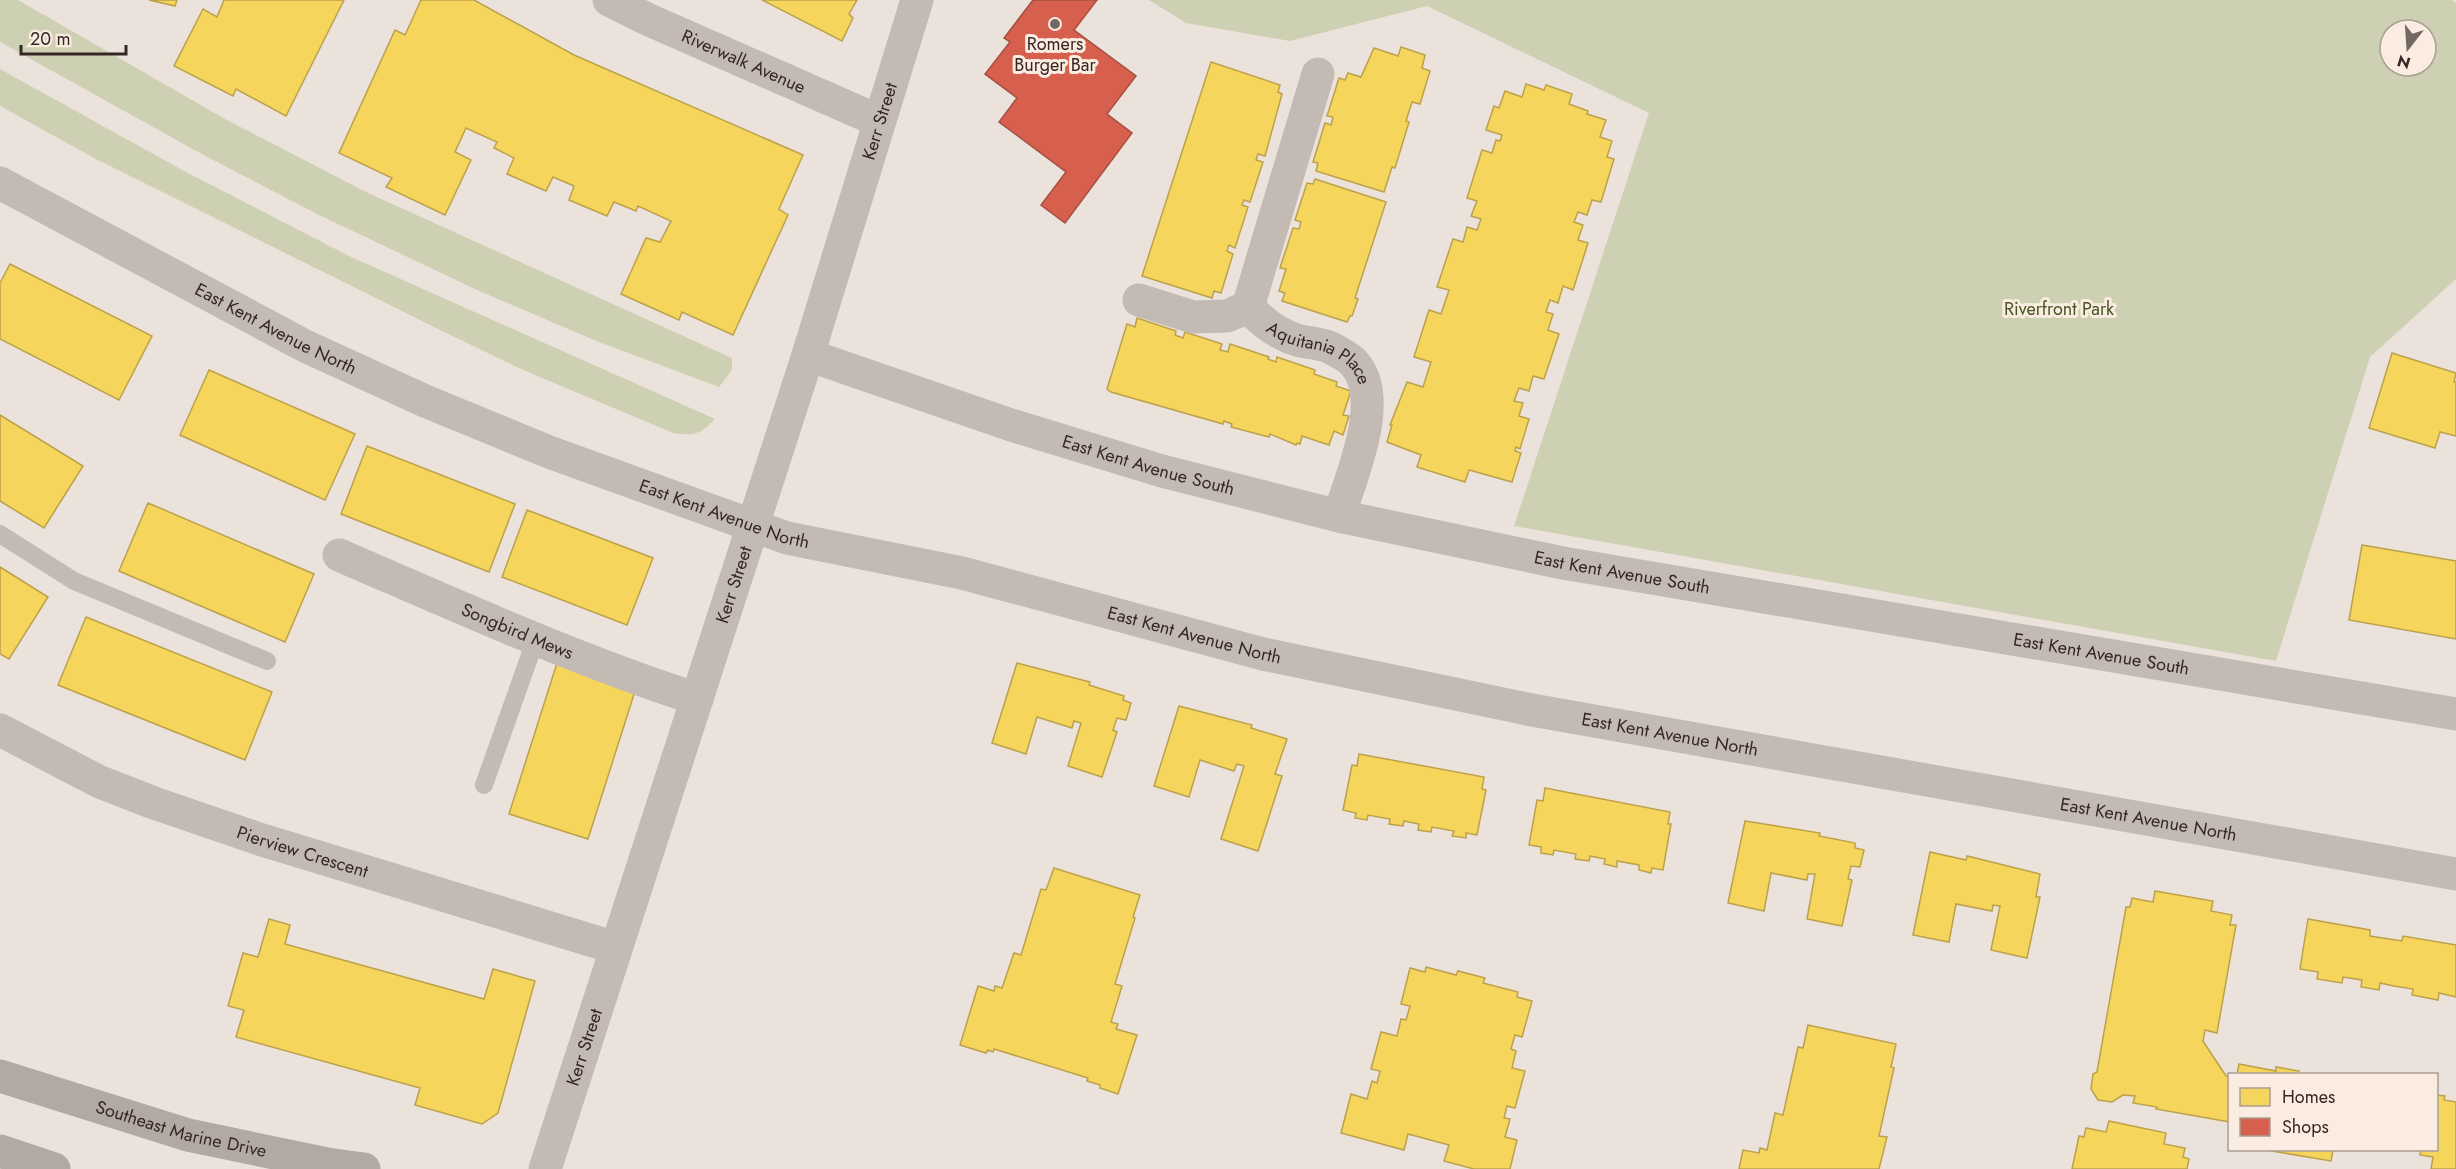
<svg xmlns="http://www.w3.org/2000/svg" width="2456" height="1169" font-family="Jost,sans-serif">
  <rect width="100%" height="100%" fill="#ebe2db"/>
  <g fill="#ced0b3" fill-rule="evenodd">
    <path d="M 0,0 L 18,0 L 225,119 L 368,193 L 732,358 L 732,370 L 719,387 L 594,340 L 477,290 L 317,214 L 198,152 L 0,42 Z"/>
    <path d="M 1149,0 L 2451,0 L 2456,3 L 2456,279 L 2370,357 L 2276,661 L 1514,526 L 1649,113 L 1427,6 L 1290,41 L 1186,23 ZM 2390,30 L 2426,30 L 2426,66 L 2390,66 Z"/>
    <path d="M 0,69 L 184,171 L 349,256 L 715,419 C 700,435 694,436 673,433 L 521,369 L 438,329 L 94,158 L 0,106 Z"/>
  </g>
  <g fill="#f6d55c" stroke="#bca14b" stroke-width="1.5">
    <path d="M 149,0 L 177,0 L 175,6 Z"/>
    <path d="M 224,0 L 344,0 L 286,116 L 236,89 L 233,96 L 174,66 L 203,9 L 217,17 Z"/>
    <path d="M 421,0 L 474,0 L 574,55 L 803,155 L 779,209 L 788,215 L 733,335 L 682,312 L 679,320 L 621,294 L 646,238 L 660,242 L 671,221 L 638,206 L 636,211 L 614,202 L 607,216 L 569,200 L 574,186 L 553,177 L 546,191 L 507,174 L 514,158 L 494,148 L 497,142 L 466,128 L 455,152 L 471,160 L 445,215 L 386,187 L 392,178 L 339,153 L 395,30 L 405,35 Z"/>
    <path d="M 762,0 L 857,0 L 849,14 L 853,18 L 842,41 Z"/>
    <path d="M 1401,47 L 1425,55 L 1422,68 L 1430,71 L 1420,104 L 1412,102 L 1406,121 L 1409,122 L 1395,168 L 1392,167 L 1384,192 L 1316,171 L 1318,163 L 1313,162 L 1325,123 L 1331,125 L 1333,117 L 1327,116 L 1339,78 L 1345,80 L 1348,73 L 1361,77 L 1374,48 L 1398,56 Z"/>
    <path d="M 1211,62 L 1280,85 L 1278,92 L 1282,94 L 1265,156 L 1258,154 L 1256,160 L 1263,162 L 1250,202 L 1244,200 L 1242,205 L 1248,207 L 1235,248 L 1229,245 L 1227,251 L 1233,254 L 1221,293 L 1214,291 L 1212,298 L 1142,276 Z"/>
    <path d="M 1526,84 L 1544,90 L 1546,85 L 1572,94 L 1569,104 L 1588,111 L 1587,114 L 1606,120 L 1600,137 L 1612,141 L 1607,157 L 1614,159 L 1601,202 L 1592,200 L 1587,215 L 1578,212 L 1574,222 L 1583,225 L 1578,240 L 1588,243 L 1573,290 L 1563,286 L 1558,303 L 1550,300 L 1546,312 L 1553,314 L 1548,330 L 1559,334 L 1544,379 L 1533,376 L 1529,391 L 1519,388 L 1514,401 L 1523,403 L 1519,416 L 1529,419 L 1520,449 L 1516,447 L 1515,451 L 1521,453 L 1512,482 L 1469,470 L 1465,482 L 1417,467 L 1421,455 L 1387,442 L 1392,425 L 1390,425 L 1407,382 L 1423,387 L 1431,362 L 1414,357 L 1429,310 L 1441,314 L 1449,290 L 1437,287 L 1453,239 L 1463,242 L 1467,227 L 1477,230 L 1481,219 L 1471,216 L 1477,201 L 1467,198 L 1482,150 L 1492,153 L 1496,140 L 1500,141 L 1502,135 L 1486,130 L 1494,106 L 1499,108 L 1505,91 L 1522,97 Z"/>
    <path d="M 1315,179 L 1386,202 L 1355,298 L 1358,299 L 1352,316 L 1350,316 L 1347,322 L 1282,301 L 1285,293 L 1279,291 L 1286,269 L 1280,268 L 1293,228 L 1299,229 L 1301,222 L 1295,220 L 1307,183 L 1313,184 Z"/>
    <path d="M 10,264 L 152,336 L 119,400 L 0,339 L 0,283 Z"/>
    <path d="M 1137,318 L 1176,331 L 1175,335 L 1183,338 L 1185,332 L 1222,344 L 1220,350 L 1228,352 L 1230,344 L 1269,357 L 1268,359 L 1276,362 L 1277,357 L 1315,370 L 1314,374 L 1337,382 L 1336,386 L 1351,391 L 1343,415 L 1349,416 L 1343,435 L 1334,431 L 1329,445 L 1302,436 L 1300,444 L 1297,443 L 1296,445 L 1270,434 L 1269,437 L 1231,427 L 1232,424 L 1224,421 L 1223,424 L 1111,392 L 1107,389 L 1127,324 L 1135,327 Z"/>
    <path d="M 2392,353 L 2456,373 L 2454,382 L 2456,382 L 2456,436 L 2440,432 L 2435,448 L 2369,428 Z"/>
    <path d="M 209,370 L 355,434 L 325,500 L 180,435 Z"/>
    <path d="M 0,415 L 83,466 L 44,528 L 0,501 Z"/>
    <path d="M 367,446 L 515,504 L 489,572 L 341,514 Z"/>
    <path d="M 148,503 L 314,574 L 285,642 L 119,571 Z"/>
    <path d="M 527,510 L 653,558 L 627,625 L 502,577 Z"/>
    <path d="M 2362,545 L 2456,561 L 2456,639 L 2349,620 Z"/>
    <path d="M 0,567 L 48,597 L 9,659 L 0,654 Z"/>
    <path d="M 86,617 L 272,692 L 245,760 L 58,685 Z"/>
    <path d="M 557,663 L 636,688 L 588,839 L 509,814 Z"/>
    <path d="M 1017,663 L 1090,682 L 1089,685 L 1124,696 L 1123,700 L 1131,703 L 1126,720 L 1117,718 L 1113,730 L 1117,732 L 1102,777 L 1068,766 L 1081,723 L 1074,721 L 1072,728 L 1037,717 L 1026,754 L 992,743 Z"/>
    <path d="M 1179,706 L 1252,725 L 1251,728 L 1287,739 L 1275,774 L 1282,776 L 1258,851 L 1221,839 L 1244,766 L 1237,764 L 1234,771 L 1200,760 L 1189,797 L 1154,786 Z"/>
    <path d="M 1359,754 L 1484,777 L 1482,789 L 1486,790 L 1477,835 L 1466,833 L 1466,838 L 1452,836 L 1454,831 L 1432,827 L 1431,832 L 1418,830 L 1419,824 L 1404,821 L 1403,826 L 1389,824 L 1390,819 L 1368,815 L 1367,820 L 1355,818 L 1356,813 L 1343,810 L 1352,765 L 1357,766 Z"/>
    <path d="M 1545,788 L 1670,812 L 1668,824 L 1671,824 L 1663,870 L 1652,868 L 1651,873 L 1639,870 L 1639,865 L 1617,861 L 1617,867 L 1604,864 L 1605,859 L 1590,856 L 1589,861 L 1575,859 L 1576,854 L 1554,850 L 1553,855 L 1541,853 L 1541,847 L 1529,845 L 1537,800 L 1543,801 Z"/>
    <path d="M 1745,821 L 1820,833 L 1819,836 L 1855,843 L 1855,848 L 1864,850 L 1860,867 L 1851,866 L 1848,879 L 1852,880 L 1842,926 L 1807,919 L 1815,874 L 1808,874 L 1807,880 L 1771,873 L 1764,911 L 1728,903 Z"/>
    <path d="M 1930,852 L 1966,860 L 1967,856 L 2040,874 L 2036,897 L 2040,897 L 2027,958 L 1991,950 L 2000,906 L 1993,905 L 1992,911 L 1956,904 L 1949,942 L 1913,935 Z"/>
    <path d="M 1054,868 L 1140,895 L 1133,917 L 1135,918 L 1115,984 L 1122,986 L 1111,1022 L 1118,1024 L 1116,1029 L 1137,1035 L 1118,1094 L 1100,1088 L 1100,1085 L 1087,1081 L 1088,1078 L 994,1049 L 993,1052 L 988,1050 L 986,1053 L 960,1045 L 978,986 L 994,991 L 995,986 L 1002,988 L 1014,953 L 1021,955 L 1041,889 L 1046,890 Z"/>
    <path d="M 2155,891 L 2213,901 L 2211,911 L 2232,915 L 2230,925 L 2236,925 L 2217,1033 L 2205,1030 L 2203,1041 L 2226,1076 L 2230,1076 L 2230,1122 L 2156,1109 L 2157,1107 L 2133,1103 L 2135,1096 L 2123,1095 L 2112,1102 L 2098,1100 L 2091,1089 L 2093,1074 L 2097,1072 L 2126,907 L 2130,907 L 2132,898 L 2153,902 Z"/>
    <path d="M 269,919 L 290,925 L 285,944 L 484,999 L 493,969 L 535,981 L 498,1113 L 482,1124 L 415,1105 L 420,1088 L 236,1037 L 244,1010 L 228,1006 L 243,953 L 258,957 Z"/>
    <path d="M 2308,919 L 2370,930 L 2370,936 L 2402,941 L 2403,936 L 2456,945 L 2456,997 L 2439,993 L 2438,1000 L 2412,995 L 2413,989 L 2394,986 L 2380,983 L 2379,990 L 2361,987 L 2362,980 L 2343,977 L 2342,983 L 2317,979 L 2318,972 L 2300,969 Z"/>
    <path d="M 1426,967 L 1456,975 L 1458,971 L 1485,978 L 1483,983 L 1518,992 L 1517,997 L 1532,1001 L 1522,1037 L 1515,1035 L 1511,1049 L 1516,1051 L 1512,1068 L 1525,1071 L 1515,1108 L 1507,1106 L 1504,1118 L 1510,1119 L 1505,1137 L 1517,1140 L 1510,1169 L 1474,1169 L 1444,1161 L 1449,1145 L 1408,1134 L 1404,1150 L 1341,1133 L 1351,1094 L 1367,1099 L 1372,1081 L 1377,1083 L 1380,1071 L 1371,1069 L 1381,1032 L 1397,1036 L 1401,1019 L 1406,1020 L 1410,1006 L 1401,1004 L 1410,968 L 1425,972 Z"/>
    <path d="M 1808,1025 L 1896,1044 L 1891,1067 L 1894,1068 L 1879,1136 L 1887,1137 L 1879,1169 L 1739,1169 L 1743,1150 L 1759,1153 L 1760,1148 L 1767,1150 L 1775,1113 L 1783,1115 L 1798,1047 L 1803,1048 Z"/>
    <path d="M 2239,1064 L 2276,1071 L 2276,1067 L 2299,1071 L 2298,1074 L 2237,1074 Z"/>
    <path d="M 2436,1095 L 2445,1096 L 2444,1100 L 2456,1102 L 2456,1169 L 2431,1169 L 2433,1157 L 2420,1155 L 2421,1150 L 2436,1150 Z"/>
    <path d="M 2109,1121 L 2166,1133 L 2164,1144 L 2185,1148 L 2183,1157 L 2189,1159 L 2187,1169 L 2072,1169 L 2079,1136 L 2084,1137 L 2086,1128 L 2106,1132 Z"/>
    <path d="M 2266,1150 L 2333,1150 L 2331,1161 Z"/>
  </g>
  <path fill="#d6604d" stroke="#a54f41" stroke-width="1.5" d="M 1033,0 L 1097,0 L 1074,30 L 1136,76 L 1107,114 L 1132,133 L 1065,223 L 1041,205 L 1066,172 L 999,122 L 1017,98 L 985,74 L 1010,42 L 1004,38 Z"/>
  <g fill="none" stroke-linecap="round" stroke-linejoin="round">
    <g stroke="#c4bab4" stroke-width="18">
      <path d="M 0,534 L 74,581 L 267,661"/>
      <path d="M 484,785 L 535,641"/>
    </g>
    <g stroke="#c4bab4" stroke-width="33">
      <path id="s1" d="M 609,0 L 647,19 L 879,121"/>
      <path id="s2" d="M 1318,74 L 1248,307 C 1262,322 1277,334 1297,340 C 1307,343 1319,343 1329,347 C 1335,350 1347,356 1353,362 C 1387,397 1351,476 1339,516"/>
      <path id="s3" d="M 0,183 L 305,346 L 425,401 L 549,452 L 787,538 L 962,573 L 1263,654 L 1532,710 L 2456,874"/>
      <path d="M 1139,300 L 1193,317 L 1227,316 L 1248,307"/>
      <path id="s4" d="M 808,355 L 1011,425 L 1162,471 L 1339,516 L 1563,563 L 2456,714"/>
      <path id="s5" d="M 339,555 C 457,606 574,659 697,699"/>
      <path id="s6" d="M 0,730 L 100,782 L 154,803 L 256,838 L 616,948"/>
      <path id="s7" d="M 545,1169 L 808,355 L 917,0"/>
    </g>
    <g stroke="#b2a9a4" stroke-width="33">
      <path id="s8" d="M 0,1076 L 188,1135 L 327,1164 L 364,1169"/>
      <path d="M 0,1151 L 54,1169"/>
    </g>
  </g>
  <circle fill="#746864" stroke="#faece0" stroke-width="2" cx="1055" cy="24" r="6"/>
  <g text-anchor="middle" dominant-baseline="central" stroke-width="6" stroke-linejoin="round" paint-order="stroke">
    <g font-size="18" fill="#342724" stroke="#faece0">
      <text x="1055" y="44">Romers<tspan x="1055" dy="21">Burger Bar</tspan></text>
    </g>
    <g font-size="18" fill="#342724" stroke="#faece0">
      <text stroke="none"><textPath href="#s1" startOffset="148">Riverwalk Avenue</textPath></text>
      <text stroke="none"><textPath href="#s7" startOffset="1100">Kerr Street</textPath></text>
      <text stroke="none"><textPath href="#s3" startOffset="312">East Kent Avenue North</textPath></text>
      <text stroke="none"><textPath href="#s2" startOffset="330">Aquitania Place</textPath></text>
      <text stroke="none"><textPath href="#s4" startOffset="358">East Kent Avenue South</textPath></text>
      <text stroke="none"><textPath href="#s3" startOffset="798">East Kent Avenue North</textPath></text>
      <text stroke="none"><textPath href="#s4" startOffset="844">East Kent Avenue South</textPath></text>
      <text stroke="none"><textPath href="#s7" startOffset="614">Kerr Street</textPath></text>
      <text stroke="none"><textPath href="#s5" startOffset="194">Songbird Mews</textPath></text>
      <text stroke="none"><textPath href="#s3" startOffset="1284">East Kent Avenue North</textPath></text>
      <text stroke="none"><textPath href="#s4" startOffset="1330">East Kent Avenue South</textPath></text>
      <text stroke="none"><textPath href="#s3" startOffset="1770">East Kent Avenue North</textPath></text>
      <text stroke="none"><textPath href="#s3" startOffset="2256">East Kent Avenue North</textPath></text>
      <text stroke="none"><textPath href="#s6" startOffset="327">Pierview Crescent</textPath></text>
      <text stroke="none"><textPath href="#s7" startOffset="128">Kerr Street</textPath></text>
      <text stroke="none"><textPath href="#s8" startOffset="189">Southeast Marine Drive</textPath></text>
    </g>
    <g font-size="18" fill="#475425" stroke="#faece0">
      <text x="2059" y="309">Riverfront Park</text>
    </g>
  </g>
  <rect x="2228" y="1073" width="210" height="78" fill="#faece0" stroke="#ab9d95" stroke-width="1.5"/>
  <rect x="2240" y="1088" width="30" height="18" fill="#f6d55c" stroke="#ab9d95" stroke-width="1.5"/>
  <text x="2282" y="1103" font-size="18" fill="#342724">Homes</text>
  <rect x="2240" y="1118" width="30" height="18" fill="#d6604d" stroke="#ab9d95" stroke-width="1.5"/>
  <text x="2282" y="1133" font-size="18" fill="#342724">Shops</text>
  <g transform="translate(2408 48) rotate(197)"><circle r="28" fill="#faece0" stroke="#ab9d95" stroke-width="1.5"/>
  <path d="M0-4.5L10 22L0 15L-10 22Z" fill="#746864"/>
  <text y="-9" font-size="16" font-weight="bold" text-anchor="middle" fill="#342724">N</text>
  </g>
  <path d="M21 45v9h105v-9" fill="none" stroke="#342724" stroke-width="3"/>
  <text x="30" y="45" font-size="18" fill="#342724" stroke="#faece0" stroke-width="4.5" paint-order="stroke">20 m</text>
</svg>
